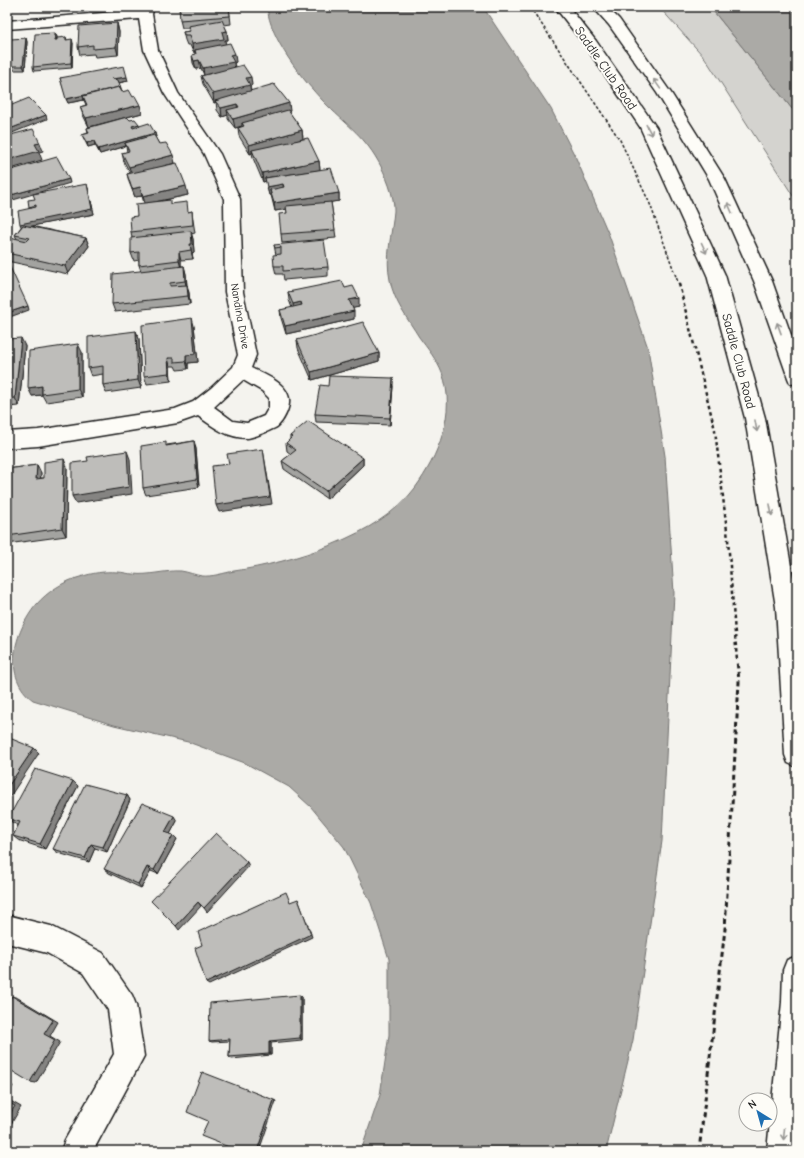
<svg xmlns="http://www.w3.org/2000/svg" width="804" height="1158" font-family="'Comic Neue',sans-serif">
  <rect width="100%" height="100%" fill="#f4f3ee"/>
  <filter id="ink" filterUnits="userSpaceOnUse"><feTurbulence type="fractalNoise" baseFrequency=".025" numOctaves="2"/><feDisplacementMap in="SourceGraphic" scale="8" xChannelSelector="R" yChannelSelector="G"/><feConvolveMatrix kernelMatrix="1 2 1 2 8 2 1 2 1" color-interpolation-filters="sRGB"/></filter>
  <g filter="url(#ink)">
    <path fill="#d4d3cf" stroke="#787876" d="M 659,7 L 710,7 L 797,115 L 797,202 L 705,58 Z"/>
    <g fill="#abaaa6" stroke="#72716f">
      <path d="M 267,7 L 483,7 L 551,109 L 576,158 L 609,235 L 648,348 L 665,456 L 674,593 L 662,841 L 633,1040 L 606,1151 L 361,1151 L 380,1095 L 389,1035 L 389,959 L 371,903 L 344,847 L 311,807 L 289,787 L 245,763 L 188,742 L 114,725 L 33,700 C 2,677 14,632 36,605 C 47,592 64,581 80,577 C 92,573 105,571 117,572 C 123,572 128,574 133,574 C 149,576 165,570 181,571 C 188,572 195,575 202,576 C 212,577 224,573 234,571 C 290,563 380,536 415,488 C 438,457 457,411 442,373 C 437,360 427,348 419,337 C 408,319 394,302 390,280 C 385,257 392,235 394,211 C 395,197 385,173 378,161 C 362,133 345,124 324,102 C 302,79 270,39 267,7 Z"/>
      <path d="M 710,7 L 797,7 L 797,115 Z"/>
    </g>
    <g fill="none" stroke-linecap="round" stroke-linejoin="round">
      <defs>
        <g id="street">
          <path d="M 140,7 L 154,7 L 152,14 L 158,50 L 178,93 L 220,154 L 240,199 L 243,292 L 256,355 L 251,368 C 263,374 283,381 288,395 C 292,404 285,419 278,426 C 275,429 252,438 247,438 C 228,438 213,427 198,416 L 178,423 L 38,446 L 7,448 L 7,432 L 38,430 L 175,409 L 193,402 L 211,388 L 233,367 L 238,355 L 225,292 L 224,199 L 204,154 L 164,93 L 144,50 L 139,19 L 7,29 L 7,21 L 139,10 ZM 243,380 L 262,391 L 269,398 L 269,407 L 264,416 L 247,423 L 233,421 L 214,407 Z"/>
          <path d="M 7,915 L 51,926 L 103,953 L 132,995 L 136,1005 L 144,1056 L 93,1151 L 61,1151 L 65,1140 L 114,1054 L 108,1010 L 83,973 L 47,953 L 7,943 Z"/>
        </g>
        <g id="secondary">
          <path d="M 555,7 L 569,7 L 596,41 L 656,127 L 725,275 L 765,418 L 797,600 L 797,767 L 788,763 L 785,755 L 776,607 L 745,418 L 707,275 L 640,127 L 586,47 Z"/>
          <path d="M 593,7 L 607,7 L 619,19 L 671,93 L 725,179 L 772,281 L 797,352 L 797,385 L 790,383 L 788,378 L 754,281 L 709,179 L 657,93 L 609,25 Z"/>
          <path d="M 797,956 L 797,1151 L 767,1151 L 782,1002 L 783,970 L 787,960 Z"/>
        </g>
      </defs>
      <use href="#street" stroke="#1c1c1c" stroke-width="3"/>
      <use href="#secondary" stroke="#1c1c1c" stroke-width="3"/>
      <path stroke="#1c1c1c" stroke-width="1.5" stroke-dasharray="3 2" stroke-linecap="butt" d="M 530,7 L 620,140 L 650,204 L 679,285"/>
      <path stroke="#1c1c1c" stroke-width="2.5" stroke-dasharray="3.5 3" stroke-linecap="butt" d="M 679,284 L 715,430 L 728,539 L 737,661"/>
      <path stroke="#1c1c1c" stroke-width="3" stroke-dasharray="5 3.5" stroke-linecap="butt" d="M 699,1151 L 725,929 L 739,682 L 737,660"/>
      <use href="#street" fill="#fdfcf7" fill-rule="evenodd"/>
      <use href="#secondary" fill="#fdfcf7" fill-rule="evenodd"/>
    </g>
    <g fill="#a3a3a0" stroke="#1c1c1c">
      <path d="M 229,7 L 231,24 L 224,25 L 227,31 L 228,40 L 225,40 L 225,44 L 236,62 L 234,63 L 235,67 L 252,85 L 250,86 L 251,91 L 290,111 L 289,112 L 302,130 L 303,139 L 297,141 L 319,161 L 320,170 L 339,193 L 339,201 L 331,202 L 336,238 L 282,243 L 281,234 L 287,213 L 287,209 L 275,211 L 271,195 L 269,195 L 266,181 L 263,182 L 253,158 L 252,153 L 250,154 L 239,136 L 238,128 L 242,127 L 242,126 L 235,128 L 228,119 L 228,115 L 222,117 L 217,110 L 216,102 L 214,103 L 203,84 L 201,76 L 204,75 L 201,68 L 196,69 L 193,63 L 192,55 L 195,54 L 195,52 L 193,52 L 190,45 L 187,45 L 185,40 L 183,32 L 189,31 L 189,28 L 182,28 L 180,20 Z"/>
      <path d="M 117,23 L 119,32 L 118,55 L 95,57 L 94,54 L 80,55 L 78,47 Z"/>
      <path d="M 55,33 L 57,37 L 57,40 L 66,37 L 67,40 L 73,43 L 72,68 L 34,71 L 33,67 Z"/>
      <path d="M 26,38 L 27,42 L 25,70 L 7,70 L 7,44 L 10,44 Z"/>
      <path d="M 60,78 L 128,81 L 119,83 L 122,92 L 142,113 L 127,117 L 130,120 L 139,124 L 139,126 L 155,133 L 156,137 L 155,137 L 159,144 L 175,163 L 188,195 L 160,201 L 171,204 L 189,212 L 192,211 L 193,220 L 195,233 L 191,234 L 193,239 L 194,252 L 192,253 L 193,259 L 181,260 L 181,266 L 184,266 L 186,274 L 187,285 L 189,293 L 190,304 L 115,312 L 112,304 L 141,271 L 139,265 L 139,260 L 134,261 L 131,253 L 132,238 L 131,232 L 137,216 L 144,203 L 142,196 L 135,197 L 129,182 L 127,174 L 130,173 L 124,162 L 122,153 L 127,152 L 126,146 L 100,154 L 95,145 L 88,147 L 82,135 L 88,133 L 87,128 L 123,118 L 89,127 L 83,115 L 80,107 L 86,105 L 84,100 L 68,103 Z"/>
      <path d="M 88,188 L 94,214 L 31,226 L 86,238 L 89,246 L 68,274 L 7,261 L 7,246 L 17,239 L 15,235 L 21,227 L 29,209 L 29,207 Z"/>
      <path d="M 274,245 L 328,267 L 328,276 L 284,280 L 283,274 L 276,274 L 274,266 L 276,255 Z"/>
      <path d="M 345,288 L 359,307 L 352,308 L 354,319 L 286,334 L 281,318 L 280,310 L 292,308 L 289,300 L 288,292 Z"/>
      <path d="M 194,326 L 198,362 L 188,363 L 188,369 L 177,370 L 175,366 L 170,366 L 171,381 L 147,384 L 144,376 Z"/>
      <path d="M 136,331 L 139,339 L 141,388 L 106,393 L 103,385 L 103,374 L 91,376 L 88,368 Z"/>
      <path d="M 7,339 L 25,346 L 19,406 L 7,407 Z"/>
      <path d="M 297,340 L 379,353 L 379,361 L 312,380 L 298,348 Z"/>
      <path d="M 82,352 L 82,397 L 46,402 L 42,395 L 32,396 Z"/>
      <path d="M 328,386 L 393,386 L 390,425 L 316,422 L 315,414 Z"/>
      <path d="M 290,436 L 363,458 L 363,465 L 327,499 L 284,469 L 282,461 L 291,454 L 287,451 L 286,443 L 290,439 Z"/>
      <path d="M 194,441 L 196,449 L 199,487 L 146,495 L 143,488 L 167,445 Z"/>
      <path d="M 37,465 L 41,473 L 40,478 L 44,478 L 67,467 L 66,536 L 7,544 L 7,469 Z"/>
      <path d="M 78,786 L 45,849 L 18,840 L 13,836 L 18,825 L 13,823 L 8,819 Z"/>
      <path d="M 127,795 L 130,800 L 107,852 L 95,848 L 89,862 L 58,853 L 53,849 Z"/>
      <path d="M 177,821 L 170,834 L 173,835 L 177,839 L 158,874 L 151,871 L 141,888 L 109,873 L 104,869 Z"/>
      <path d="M 302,997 L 302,1040 L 271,1043 L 271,1055 L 232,1059 L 229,1057 L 230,1041 L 212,1042 L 209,1041 Z"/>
    </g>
    <g fill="#858482" stroke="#1c1c1c">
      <path d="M 117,23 L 119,32 L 118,55 L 116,47 Z"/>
      <path d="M 227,31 L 228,40 L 225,40 L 226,47 L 195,50 L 195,52 L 193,52 L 192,44 L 222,32 Z"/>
      <path d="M 55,33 L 57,37 L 56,45 L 55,40 Z"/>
      <path d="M 26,38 L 27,42 L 25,70 L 23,66 Z"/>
      <path d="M 72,39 L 73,43 L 72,68 L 71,63 Z"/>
      <path d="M 235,54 L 236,62 L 234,63 L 235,70 L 204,76 L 203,68 L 230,55 Z"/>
      <path d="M 199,60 L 201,68 L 196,69 L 194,61 Z"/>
      <path d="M 127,77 L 128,81 L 113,84 L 112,79 Z"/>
      <path d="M 251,77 L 252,85 L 250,86 L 251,94 L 215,101 L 216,102 L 214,103 L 213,94 L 246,78 Z"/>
      <path d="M 121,88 L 122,92 L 83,96 L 84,100 L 68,103 L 66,99 Z"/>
      <path d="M 289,103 L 290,111 L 243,125 L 242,123 L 242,126 L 235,128 L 233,119 Z"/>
      <path d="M 237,104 L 238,112 L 227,110 L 228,115 L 222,117 L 221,108 Z"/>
      <path d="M 140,105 L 142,113 L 89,127 L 86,118 Z"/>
      <path d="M 46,115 L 47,119 L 7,135 L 7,130 Z"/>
      <path d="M 139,124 L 140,128 L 133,130 L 132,126 Z"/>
      <path d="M 302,130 L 303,139 L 253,153 L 252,150 L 252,153 L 250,154 L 249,145 Z"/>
      <path d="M 155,133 L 156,137 L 126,146 L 125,143 L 126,146 L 100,154 L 98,149 Z"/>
      <path d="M 94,141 L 95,145 L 88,147 L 87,143 Z"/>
      <path d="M 40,143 L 43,151 L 39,152 L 42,160 L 7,170 L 7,160 L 35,144 Z"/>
      <path d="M 173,155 L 175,163 L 132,175 L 129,167 Z"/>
      <path d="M 319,161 L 320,170 L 265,178 L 266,181 L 263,182 L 262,173 Z"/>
      <path d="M 69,179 L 70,183 L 13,200 L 11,195 Z"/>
      <path d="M 87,184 L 94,214 L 22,228 L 20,224 Z"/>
      <path d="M 283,184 L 284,193 L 270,190 L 271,195 L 269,195 L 267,187 Z"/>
      <path d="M 186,186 L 188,195 L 145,204 L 143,196 Z"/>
      <path d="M 140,187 L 142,196 L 135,197 L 132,189 Z"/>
      <path d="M 339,193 L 339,201 L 275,211 L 274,203 Z"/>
      <path d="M 36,205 L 37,210 L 30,211 L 29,207 Z"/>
      <path d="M 191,231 L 193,239 L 194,252 L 192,253 L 193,259 L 190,244 Z"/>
      <path d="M 86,238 L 89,246 L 68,274 L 65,266 Z"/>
      <path d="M 179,252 L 181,260 L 181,269 L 179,260 Z"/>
      <path d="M 184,266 L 186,274 L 187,289 L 185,281 Z"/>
      <path d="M 187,285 L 189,293 L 190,304 L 188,296 Z"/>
      <path d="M 359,298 L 359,307 L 350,309 L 349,300 Z"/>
      <path d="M 301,302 L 302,310 L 294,312 L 293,304 Z"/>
      <path d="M 28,306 L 29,310 L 7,318 L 7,313 Z"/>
      <path d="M 354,311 L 354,319 L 286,334 L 285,326 Z"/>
      <path d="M 192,318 L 194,326 L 198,362 L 188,363 L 188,369 L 186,361 L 186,355 Z"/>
      <path d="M 136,331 L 139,339 L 141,388 L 138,380 Z"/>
      <path d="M 21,338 L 25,346 L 19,406 L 15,398 Z"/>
      <path d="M 78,344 L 82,352 L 82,397 L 78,389 Z"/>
      <path d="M 379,353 L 379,361 L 312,380 L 311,372 Z"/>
      <path d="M 168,358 L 170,366 L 171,381 L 169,373 Z"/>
      <path d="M 393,378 L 393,386 L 390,425 L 390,418 Z"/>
      <path d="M 42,386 L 42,395 L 32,396 L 28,388 Z"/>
      <path d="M 194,441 L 196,449 L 199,487 L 197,479 Z"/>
      <path d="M 263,449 L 272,504 L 219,512 L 216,505 Z"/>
      <path d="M 127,451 L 130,459 L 132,494 L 76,503 L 72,496 Z"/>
      <path d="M 363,458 L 363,465 L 327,499 L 326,491 Z"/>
      <path d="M 64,459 L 67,467 L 66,536 L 62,528 Z"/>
      <path d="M 37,465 L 41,473 L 40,486 L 36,479 Z"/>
      <path d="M 34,748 L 39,753 L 7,801 L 7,788 Z"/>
      <path d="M 73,781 L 78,786 L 45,849 L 40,844 Z"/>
      <path d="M 127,795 L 130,800 L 107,852 L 103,847 Z"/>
      <path d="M 174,816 L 177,821 L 169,836 L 165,832 Z"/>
      <path d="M 173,835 L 177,839 L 158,874 L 154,870 Z"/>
      <path d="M 91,844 L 95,848 L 89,862 L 85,858 Z"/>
      <path d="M 247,862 L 249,866 L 207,912 L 204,908 Z"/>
      <path d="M 147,867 L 151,871 L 141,888 L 138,884 Z"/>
      <path d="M 298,899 L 312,937 L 209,985 L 206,983 Z"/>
      <path d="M 198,902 L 201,906 L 179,930 L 176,926 Z"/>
      <path d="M 300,995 L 302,997 L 302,1040 L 300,1038 Z"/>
      <path d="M 12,996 L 18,998 L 58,1022 L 50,1036 L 60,1042 L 36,1083 L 30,1082 L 44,1034 Z"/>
      <path d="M 269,1041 L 271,1043 L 271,1055 L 269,1054 Z"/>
      <path d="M 7,1083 L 13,1086 L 7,1097 Z"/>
      <path d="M 7,1099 L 21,1107 L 7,1131 Z"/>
      <path d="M 274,1100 L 276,1101 L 259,1151 L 257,1151 Z"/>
    </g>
    <g fill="#bebdba" stroke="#1c1c1c">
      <path d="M 179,7 L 229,7 L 230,16 L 180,20 Z"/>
      <path d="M 222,20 L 227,31 L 222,32 L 224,39 L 192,44 L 189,36 L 185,36 L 183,32 L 190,31 L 188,26 Z"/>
      <path d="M 117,23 L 116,47 L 93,49 L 93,45 L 78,47 L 79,26 Z"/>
      <path d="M 55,33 L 55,40 L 57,40 L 57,38 L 66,37 L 66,40 L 72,39 L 71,63 L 33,67 L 35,34 Z"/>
      <path d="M 26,38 L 23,66 L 7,66 L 7,44 L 10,44 L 11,39 Z"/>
      <path d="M 230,43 L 235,54 L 230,55 L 234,62 L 203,68 L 199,60 L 194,61 L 192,55 L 196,54 L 195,50 Z"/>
      <path d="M 243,65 L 251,77 L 246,78 L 250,85 L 213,94 L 201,76 Z"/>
      <path d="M 124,66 L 127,77 L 112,79 L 118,80 L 121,88 L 120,88 L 119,87 L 89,94 L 66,99 L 60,78 Z"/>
      <path d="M 274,84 L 289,103 L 233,119 L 227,110 L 239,107 L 237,104 L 221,108 L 215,101 Z"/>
      <path d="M 119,87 L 122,92 L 129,90 L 133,97 L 135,96 L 140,105 L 86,118 L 80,107 L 87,105 L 83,96 Z"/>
      <path d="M 29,98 L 46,115 L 7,130 L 7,107 Z"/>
      <path d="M 288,110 L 302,130 L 249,145 L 238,128 L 244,126 L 242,123 Z"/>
      <path d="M 127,117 L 130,120 L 135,119 L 139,124 L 132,126 L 133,128 L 149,123 L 155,133 L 98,149 L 94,141 L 87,143 L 82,135 L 89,133 L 87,128 Z"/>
      <path d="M 33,129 L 40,143 L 35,144 L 39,151 L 7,160 L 7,136 Z"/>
      <path d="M 154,135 L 159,144 L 166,143 L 173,155 L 129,167 L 122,153 L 129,151 L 125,143 Z"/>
      <path d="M 308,138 L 319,161 L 262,173 L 252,150 Z"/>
      <path d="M 57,157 L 69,179 L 11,195 L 7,185 L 7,179 L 11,178 L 8,171 Z"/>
      <path d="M 177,163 L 186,186 L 143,196 L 140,187 L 132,189 L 127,174 Z"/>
      <path d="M 331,168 L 339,193 L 274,203 L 270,190 L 284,187 L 283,184 L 267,187 L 265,178 Z"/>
      <path d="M 87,184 L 92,209 L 20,224 L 18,211 L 36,207 L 36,205 L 29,207 L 28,200 L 35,199 L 33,194 Z"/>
      <path d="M 170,200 L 170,204 L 187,202 L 188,212 L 192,211 L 193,225 L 131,232 L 130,217 L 137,216 L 136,204 Z"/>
      <path d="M 331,202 L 335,230 L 281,234 L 279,214 L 287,213 L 286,206 Z"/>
      <path d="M 23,225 L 86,238 L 65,266 L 7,253 L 7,246 L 14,238 L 27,241 L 30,238 L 15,235 Z"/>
      <path d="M 191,231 L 192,244 L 190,244 L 191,250 L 179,252 L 179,260 L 139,265 L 139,252 L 131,253 L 131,238 Z"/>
      <path d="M 324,240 L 328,267 L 283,271 L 283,266 L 274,266 L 273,255 L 281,254 L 281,247 L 275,248 L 274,245 Z"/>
      <path d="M 184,266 L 185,281 L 170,283 L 170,286 L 187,285 L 188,296 L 112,304 L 113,274 Z"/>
      <path d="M 10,267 L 28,306 L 7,313 L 7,268 Z"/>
      <path d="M 342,281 L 345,288 L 353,286 L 359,298 L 349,300 L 354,311 L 285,326 L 280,310 L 302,305 L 301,302 L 293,304 L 288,292 Z"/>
      <path d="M 192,318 L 195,354 L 186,355 L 186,361 L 174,362 L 174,358 L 168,358 L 169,373 L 144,376 L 142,325 Z"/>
      <path d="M 363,322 L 379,353 L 311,372 L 297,340 Z"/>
      <path d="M 136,331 L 138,380 L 103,385 L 103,366 L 88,368 L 88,337 Z"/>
      <path d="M 21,338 L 15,398 L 7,399 L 7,339 Z"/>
      <path d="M 78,344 L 78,389 L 42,394 L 42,386 L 28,388 L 29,351 Z"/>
      <path d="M 329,376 L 393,378 L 390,418 L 315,414 L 320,385 L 328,386 Z"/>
      <path d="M 308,421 L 363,458 L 326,491 L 282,461 L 296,450 L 286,443 L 292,437 L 290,436 Z"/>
      <path d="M 194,441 L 197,479 L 143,488 L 141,446 L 166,442 L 166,446 Z"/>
      <path d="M 263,449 L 270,497 L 216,505 L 212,466 L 229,464 L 227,454 Z"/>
      <path d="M 127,451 L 129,487 L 72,496 L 72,463 L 88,461 L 87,457 Z"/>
      <path d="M 64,459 L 62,528 L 7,536 L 7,469 L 37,465 L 36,479 L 44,478 L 44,462 Z"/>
      <path d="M 7,737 L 34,748 L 7,788 Z"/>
      <path d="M 35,769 L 73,781 L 40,844 L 13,836 L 20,822 L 8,819 Z"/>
      <path d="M 85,784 L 127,795 L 103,847 L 91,844 L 85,858 L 53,849 Z"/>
      <path d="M 142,803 L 174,816 L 165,832 L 173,835 L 154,870 L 147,867 L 138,884 L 104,869 Z"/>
      <path d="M 216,833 L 247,862 L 204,908 L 198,902 L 176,926 L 151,901 Z"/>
      <path d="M 286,892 L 290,902 L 298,899 L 311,934 L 206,983 L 195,948 L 202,945 L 198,932 Z"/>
      <path d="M 300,995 L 300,1038 L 269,1041 L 269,1054 L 229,1057 L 230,1039 L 209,1041 L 210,1003 Z"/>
      <path d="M 12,996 L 53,1020 L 44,1034 L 55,1040 L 30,1082 L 7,1068 L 7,1004 Z"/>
      <path d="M 202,1072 L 274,1100 L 257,1151 L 239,1151 L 201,1136 L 208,1121 L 187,1112 Z"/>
      <path d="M 7,1102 L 15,1106 L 7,1119 Z"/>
    </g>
    <defs><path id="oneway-shaft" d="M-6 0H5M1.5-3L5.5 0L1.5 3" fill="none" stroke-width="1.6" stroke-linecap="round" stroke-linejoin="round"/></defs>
    <g stroke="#989794">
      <use href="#oneway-shaft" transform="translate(657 84) rotate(-125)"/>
      <use href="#oneway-shaft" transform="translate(649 130) rotate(62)"/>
      <use href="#oneway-shaft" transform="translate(730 208) rotate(-114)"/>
      <use href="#oneway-shaft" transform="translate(704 248) rotate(65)"/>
      <use href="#oneway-shaft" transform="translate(779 328) rotate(-110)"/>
      <use href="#oneway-shaft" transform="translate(756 426) rotate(80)"/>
      <use href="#oneway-shaft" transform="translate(771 510) rotate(80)"/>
      <use href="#oneway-shaft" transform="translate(784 1134) rotate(95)"/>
    </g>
  </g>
  <g text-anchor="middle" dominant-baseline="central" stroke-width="4" stroke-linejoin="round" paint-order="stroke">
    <g font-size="11" fill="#1c1c1c" stroke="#fdfcf7">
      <text transform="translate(240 316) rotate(80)">Nandina Drive</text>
    </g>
    <g font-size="13" fill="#1c1c1c" stroke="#fdfcf7">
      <text transform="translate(606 68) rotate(55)">Saddle Club Road</text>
      <text transform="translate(739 361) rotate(75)">Saddle Club Road</text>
    </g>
  </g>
  <rect width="804" height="1158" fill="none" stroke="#fdfcf7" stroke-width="24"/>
  <rect x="12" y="12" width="780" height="1134" fill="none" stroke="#1c1c1c" stroke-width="1.5" filter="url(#ink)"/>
  <g transform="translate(758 1112) rotate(323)"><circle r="19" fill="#fdfcf7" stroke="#a3a29f"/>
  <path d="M0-3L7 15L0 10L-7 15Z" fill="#1f6fb2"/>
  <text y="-6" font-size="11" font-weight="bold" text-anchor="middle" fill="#1c1c1c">N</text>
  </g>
</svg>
